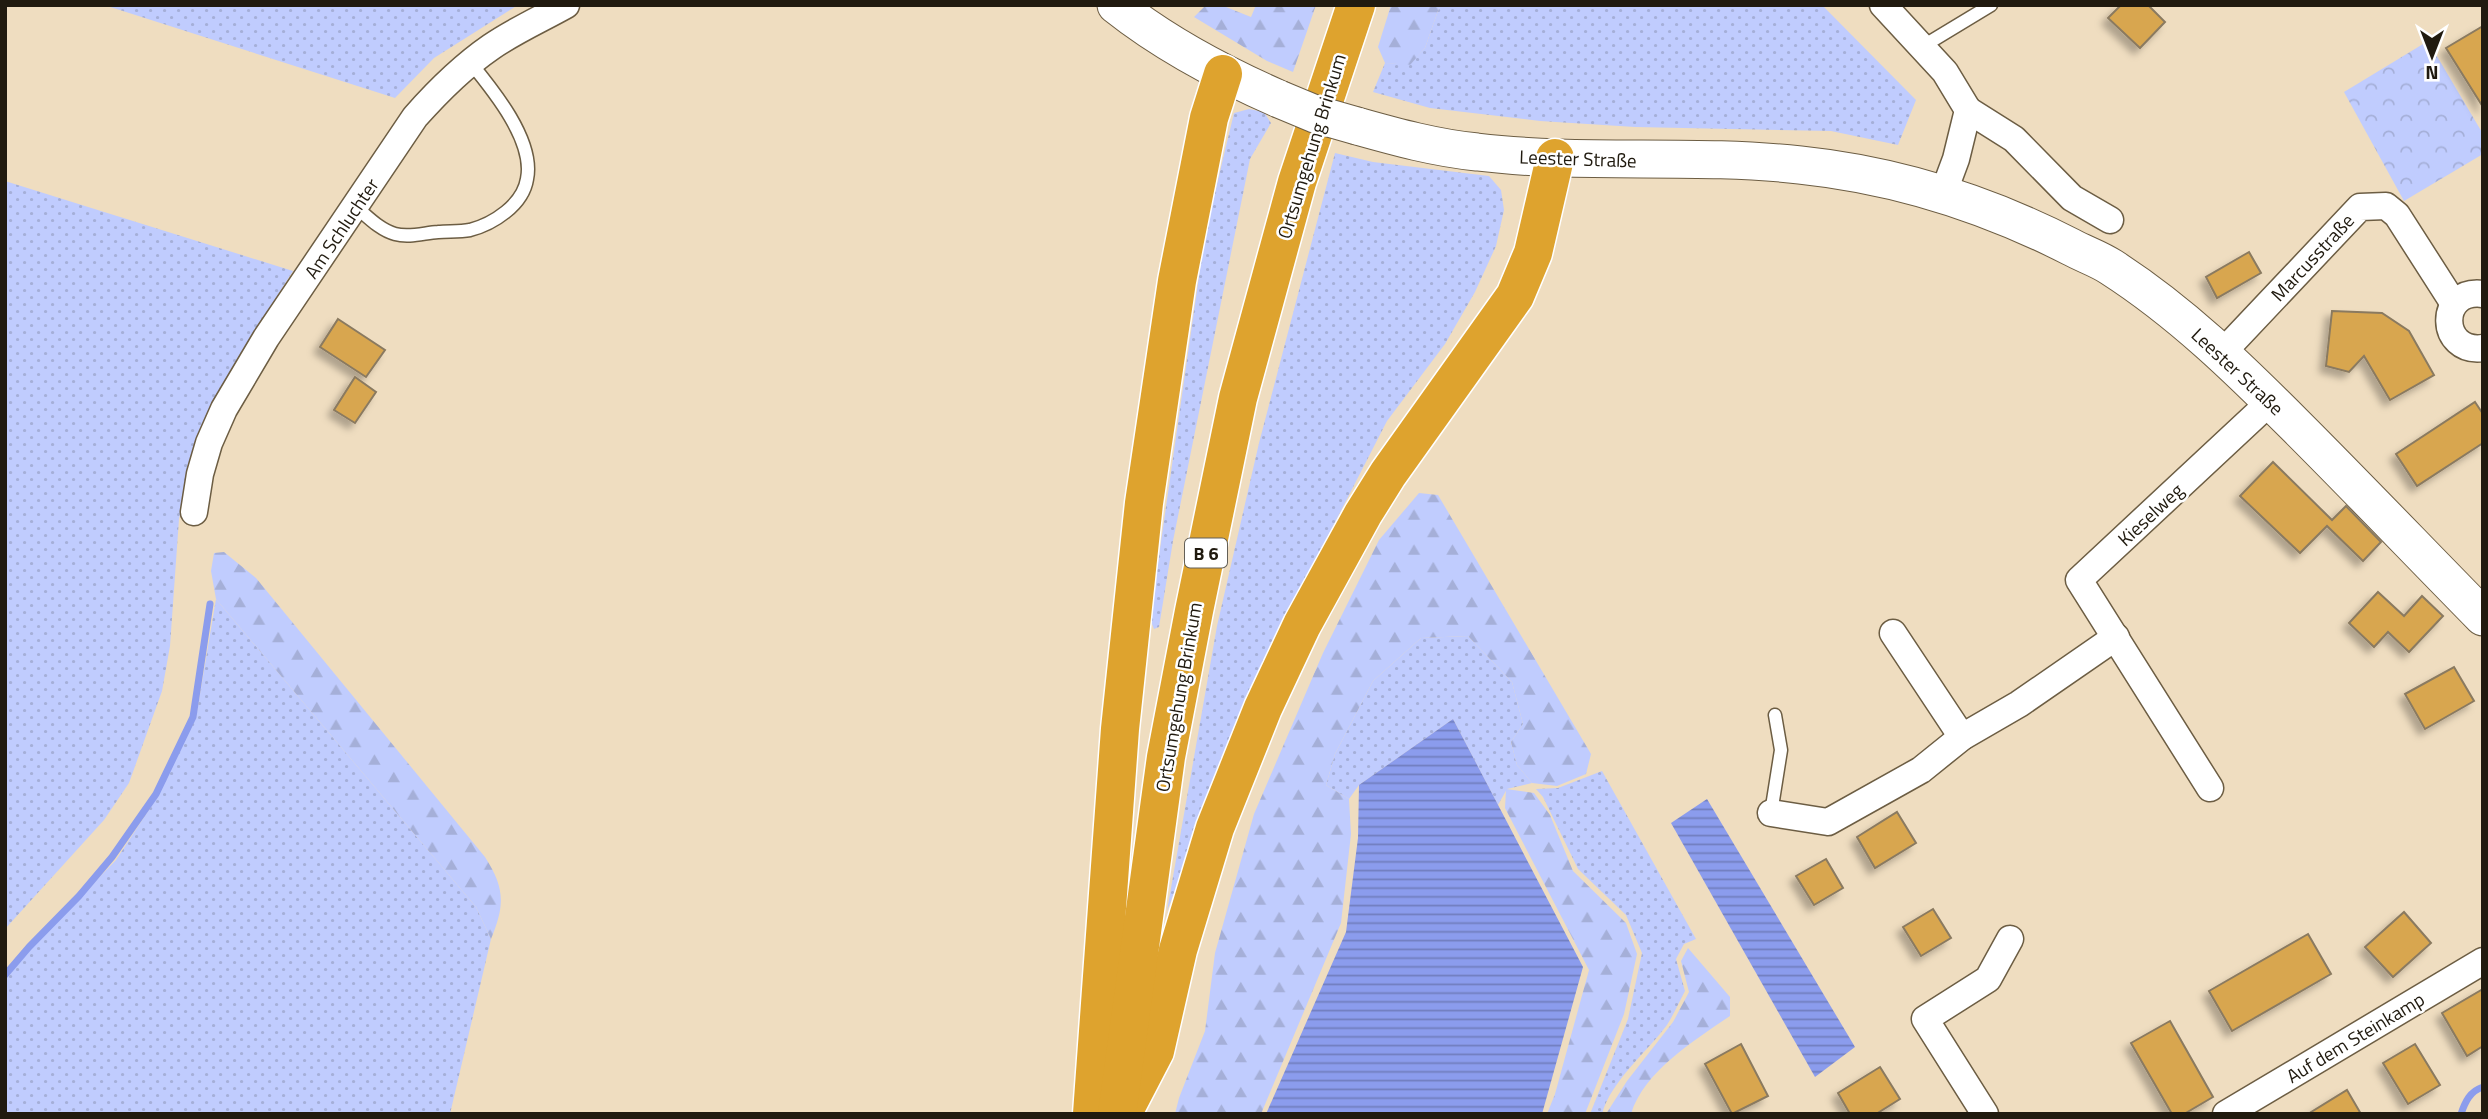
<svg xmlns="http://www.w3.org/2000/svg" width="2488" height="1119" font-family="'Titillium Web',sans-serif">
  <defs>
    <pattern id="grass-dots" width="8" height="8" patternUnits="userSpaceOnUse" patternTransform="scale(1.75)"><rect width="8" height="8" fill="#c0ccfe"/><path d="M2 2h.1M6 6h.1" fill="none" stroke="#a5afd8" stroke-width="1.8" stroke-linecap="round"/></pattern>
    <pattern id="forest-firs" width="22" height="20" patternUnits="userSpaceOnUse" patternTransform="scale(1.75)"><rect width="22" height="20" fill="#c0ccfe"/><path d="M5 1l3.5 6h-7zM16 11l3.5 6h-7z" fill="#a5afd8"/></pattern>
    <pattern id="park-crowns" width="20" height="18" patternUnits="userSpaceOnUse" patternTransform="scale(1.75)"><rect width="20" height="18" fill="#c0ccfe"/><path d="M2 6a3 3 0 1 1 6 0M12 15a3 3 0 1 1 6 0" fill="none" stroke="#a5afd8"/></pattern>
    <pattern id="water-rules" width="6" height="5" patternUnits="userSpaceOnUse" patternTransform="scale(1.75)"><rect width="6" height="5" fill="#8b9ced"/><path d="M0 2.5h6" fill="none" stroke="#717ebe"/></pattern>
    <filter id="shadow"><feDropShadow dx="-6" dy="6" stdDeviation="3.5" flood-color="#0004"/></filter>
  </defs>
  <rect width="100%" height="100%" fill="#efddc0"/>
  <g fill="url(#grass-dots)">
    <path d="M 104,5 L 518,5 L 434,58 L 395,98 Z"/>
    <path d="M 1440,5 L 1822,5 L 1916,100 L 1898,145 L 1831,131 L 1635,127 L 1540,121 L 1430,108 L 1373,92 L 1385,63 L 1410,64 L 1425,48 Z"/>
    <path d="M 1249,109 L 1264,112 L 1271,123 L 1250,159 L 1173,541 L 1159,627 L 1154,629 L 1150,619 L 1205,234 L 1234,113 Z"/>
    <path d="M 1335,153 L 1373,162 L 1489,176 L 1501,190 L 1504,210 L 1496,246 L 1475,292 L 1445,344 L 1387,421 L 1269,651 L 1167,911 L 1217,626 L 1259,443 Z"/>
    <path d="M 5,181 L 293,271 L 237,359 L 193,452 L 179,519 L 170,646 L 162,691 L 129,783 L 104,820 L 5,929 Z"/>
    <path d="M 216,599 L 476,907 L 491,939 L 450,1114 L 5,1114 L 5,980 L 31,948 L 116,860 L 158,796 L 196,718 Z"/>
    <path d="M 1468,636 L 1512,682 L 1523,724 L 1511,742 L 1517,765 L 1532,783 L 1507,789 L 1498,805 L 1453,719 L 1359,785 L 1349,799 L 1326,785 L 1335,754 L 1373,681 L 1421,638 Z"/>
    <path d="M 1602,771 L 1696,939 L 1684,944 L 1676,959 L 1685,991 C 1679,1002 1674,1014 1667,1025 C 1647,1052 1611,1081 1602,1114 L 1590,1114 L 1628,1019 L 1642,953 L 1626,915 L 1578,869 L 1543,797 L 1536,789 L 1558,788 Z"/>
  </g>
  <g fill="url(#forest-firs)">
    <path d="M 1206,5 L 1221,5 L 1251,17 L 1256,5 L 1316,5 L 1293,72 L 1267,61 L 1194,17 Z"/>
    <path d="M 1391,5 L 1440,5 L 1425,48 L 1410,65 L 1385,63 L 1378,47 Z"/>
    <path d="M 1419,493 L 1438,495 L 1591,754 L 1586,774 L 1557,786 L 1532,783 L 1517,765 L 1511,742 L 1523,724 L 1512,682 L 1468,636 L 1421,638 L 1373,681 L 1335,754 L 1326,785 L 1349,799 L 1351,834 L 1341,923 L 1261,1114 L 1175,1114 L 1179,1098 L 1205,1031 L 1215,953 L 1254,814 L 1323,653 L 1379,540 Z"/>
    <path d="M 224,552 L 256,578 L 485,857 C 505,888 505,905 491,939 L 476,907 L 216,599 L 211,571 L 214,553 Z"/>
    <path d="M 1506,789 L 1534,793 L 1550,815 L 1573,871 L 1626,923 L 1637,954 L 1624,1014 L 1585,1114 L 1547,1114 L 1555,1094 L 1589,970 L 1505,808 Z"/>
    <path d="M 1688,948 L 1730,997 L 1730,1016 C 1695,1040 1644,1071 1631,1114 L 1606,1114 L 1627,1081 L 1673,1022 L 1689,992 L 1681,961 Z"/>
  </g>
  <path fill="url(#park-crowns)" d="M 2428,41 L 2483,134 L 2483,154 L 2404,201 L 2344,92 Z"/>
  <g fill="url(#water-rules)">
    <path d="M 1453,719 L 1583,967 L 1542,1114 L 1266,1114 L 1346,932 L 1358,838 L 1359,785 Z"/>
    <path d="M 1707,799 L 1855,1047 L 1815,1077 L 1671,823 Z"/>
  </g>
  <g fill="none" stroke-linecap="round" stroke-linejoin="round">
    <g stroke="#8b9ced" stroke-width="7">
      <path d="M 5,975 L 29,947 L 79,896 L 112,857 L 156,794 L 193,717 L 210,604"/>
      <path d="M 2461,1114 C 2465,1102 2470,1091 2483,1087"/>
    </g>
  </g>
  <g fill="#d8a64f" stroke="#8a7a60" stroke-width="2" filter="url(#shadow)">
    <path d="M 2121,5 L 2148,5 L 2165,22 L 2140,48 L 2108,18 Z"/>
    <path d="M 2483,26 L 2483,107 L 2446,48 Z"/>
    <path d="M 2249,252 L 2261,273 L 2217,298 L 2206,277 Z"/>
    <path d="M 2332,311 L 2382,313 L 2409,331 L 2434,375 L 2390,400 L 2364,356 L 2349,372 L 2326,366 Z"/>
    <path d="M 338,319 L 385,350 L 366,377 L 320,347 Z"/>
    <path d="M 355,377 L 376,392 L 355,423 L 334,410 Z"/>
    <path d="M 2475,402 L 2483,414 L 2483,443 L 2417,486 L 2396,454 Z"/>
    <path d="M 2273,462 L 2332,520 L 2346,506 L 2381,542 L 2363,561 L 2327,526 L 2300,553 L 2240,496 Z"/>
    <path d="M 2378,592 L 2404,616 L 2422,596 L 2443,616 L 2409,652 L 2388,632 L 2374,647 L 2349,623 Z"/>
    <path d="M 2454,667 L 2474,701 L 2425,729 L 2405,694 Z"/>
    <path d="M 1897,812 L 1916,843 L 1875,868 L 1857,837 Z"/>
    <path d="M 1826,859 L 1843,888 L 1814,905 L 1796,876 Z"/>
    <path d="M 1933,909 L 1951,938 L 1921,956 L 1903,927 Z"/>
    <path d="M 2404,912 L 2431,943 L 2393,977 L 2365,947 Z"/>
    <path d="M 2308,934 L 2331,974 L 2232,1031 L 2209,991 Z"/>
    <path d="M 2483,989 L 2483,1046 L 2467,1056 L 2442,1013 Z"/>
    <path d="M 2170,1021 L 2213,1097 L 2184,1114 L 2172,1114 L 2131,1043 Z"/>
    <path d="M 1741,1044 L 1768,1096 L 1732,1114 L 1705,1064 Z"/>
    <path d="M 2415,1044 L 2440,1085 L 2408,1104 L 2383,1063 Z"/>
    <path d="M 1880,1067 L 1900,1099 L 1876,1114 L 1850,1114 L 1838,1093 Z"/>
    <path d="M 2347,1090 L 2361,1114 L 2308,1114 Z"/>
  </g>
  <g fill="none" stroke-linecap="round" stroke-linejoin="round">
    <defs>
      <g id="lane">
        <path d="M 1920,48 L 1991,5"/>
        <path d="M 356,207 C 368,217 380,230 395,234 C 409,238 424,233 438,232 C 448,231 459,232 470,230 C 493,224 523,205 527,179 C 535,141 493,90 470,62"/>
        <path d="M 1771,813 L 1781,750 L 1775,715"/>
      </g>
      <g id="street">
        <path d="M 1883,5 L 1945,72 L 1968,110 L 1956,159 L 1943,194"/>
        <path d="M 1968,110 L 2014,139 L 2072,198 L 2110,220"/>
        <path d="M 2483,294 C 2437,288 2439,354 2483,348"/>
        <path d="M 2223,352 L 2360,207 L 2386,206 L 2397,215 L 2454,304"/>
        <path d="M 194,512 L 200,474 L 209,443 L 224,409 L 266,338 L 415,117 C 438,91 462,67 491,47 C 514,31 541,19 566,5"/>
        <path d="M 1893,633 L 1962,737"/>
        <path d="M 2210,788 L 2079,580 L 2271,401"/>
        <path d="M 1771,813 L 1828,822 L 1921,770 L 1962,737 L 2019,704 L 2116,637"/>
        <path d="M 1985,1114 L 1925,1019 L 1988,979 L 2010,939"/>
        <path d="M 2226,1114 L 2483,961"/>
      </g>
      <g id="secondary">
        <path d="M 1116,5 C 1165,44 1222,74 1279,99"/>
        <path d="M 1357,126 C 1396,137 1436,148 1477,152 C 1584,165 1693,153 1800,165 C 1896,175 1985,203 2071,247 C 2084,254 2099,259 2111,267 C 2181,312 2239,369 2297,427 C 2360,490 2421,554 2483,617"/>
      </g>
      <g id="highway">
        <path d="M 1128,1103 L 1155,1051 L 1178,950 L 1215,828 L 1263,708 L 1302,625 L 1363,514 L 1388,474 L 1515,296 L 1533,253 L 1555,158"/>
        <path d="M 1092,1114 L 1120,729 L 1144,503 L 1177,281 L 1209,118 L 1223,74"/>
        <path d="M 1117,1114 L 1166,757 L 1194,611 L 1238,398 L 1297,182 L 1356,5"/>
      </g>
    </defs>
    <use href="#lane" stroke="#6c5d43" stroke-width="15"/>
    <use href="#street" stroke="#6c5d43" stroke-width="29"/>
    <use href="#secondary" stroke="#6c5d43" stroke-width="39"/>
    <use href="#highway" stroke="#fff" stroke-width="41"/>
    <use href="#lane" stroke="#fff" stroke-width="12"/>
    <use href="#street" stroke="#fff" stroke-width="26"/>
    <use href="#secondary" stroke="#fff" stroke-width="37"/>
    <use href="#highway" stroke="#dea32e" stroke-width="38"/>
    <defs>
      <path id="secondary-bridge" d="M 1279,99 L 1315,114 L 1357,126"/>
    </defs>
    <use href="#secondary-bridge" stroke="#6c5d43" stroke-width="39" stroke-linecap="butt"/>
    <use href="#secondary-bridge" stroke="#fff" stroke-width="37"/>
  </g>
  <g text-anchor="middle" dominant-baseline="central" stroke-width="5" stroke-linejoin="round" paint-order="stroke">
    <rect fill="#fff" stroke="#635f57" stroke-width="2" x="1185" y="538.5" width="42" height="29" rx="5"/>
    <g font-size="18" font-weight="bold" fill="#201a0f">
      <text x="1206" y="553">B 6</text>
    </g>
    <g font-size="19" fill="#201a0f" stroke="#fff">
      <text transform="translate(1311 146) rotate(-73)">Ortsumgehung Brinkum</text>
      <text transform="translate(1578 158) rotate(2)">Leester Straße</text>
      <text transform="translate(341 228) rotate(-56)">Am Schluchter</text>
      <text transform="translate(2312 257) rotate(-47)">Marcusstraße</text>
      <text transform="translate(2238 371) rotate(43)">Leester Straße</text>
      <text transform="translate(2150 514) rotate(-43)">Kieselweg</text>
      <text transform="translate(1178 697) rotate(-80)">Ortsumgehung Brinkum</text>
      <text transform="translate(2355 1037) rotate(-31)">Auf dem Steinkamp</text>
    </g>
  </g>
  <rect width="2488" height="1119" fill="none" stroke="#201a0f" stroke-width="14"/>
  <g transform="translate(2432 56) rotate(180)" stroke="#ffffff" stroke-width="5" paint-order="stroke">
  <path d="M0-5L12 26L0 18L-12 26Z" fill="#201a0f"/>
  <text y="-10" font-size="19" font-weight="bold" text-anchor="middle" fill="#201a0f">N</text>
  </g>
</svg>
